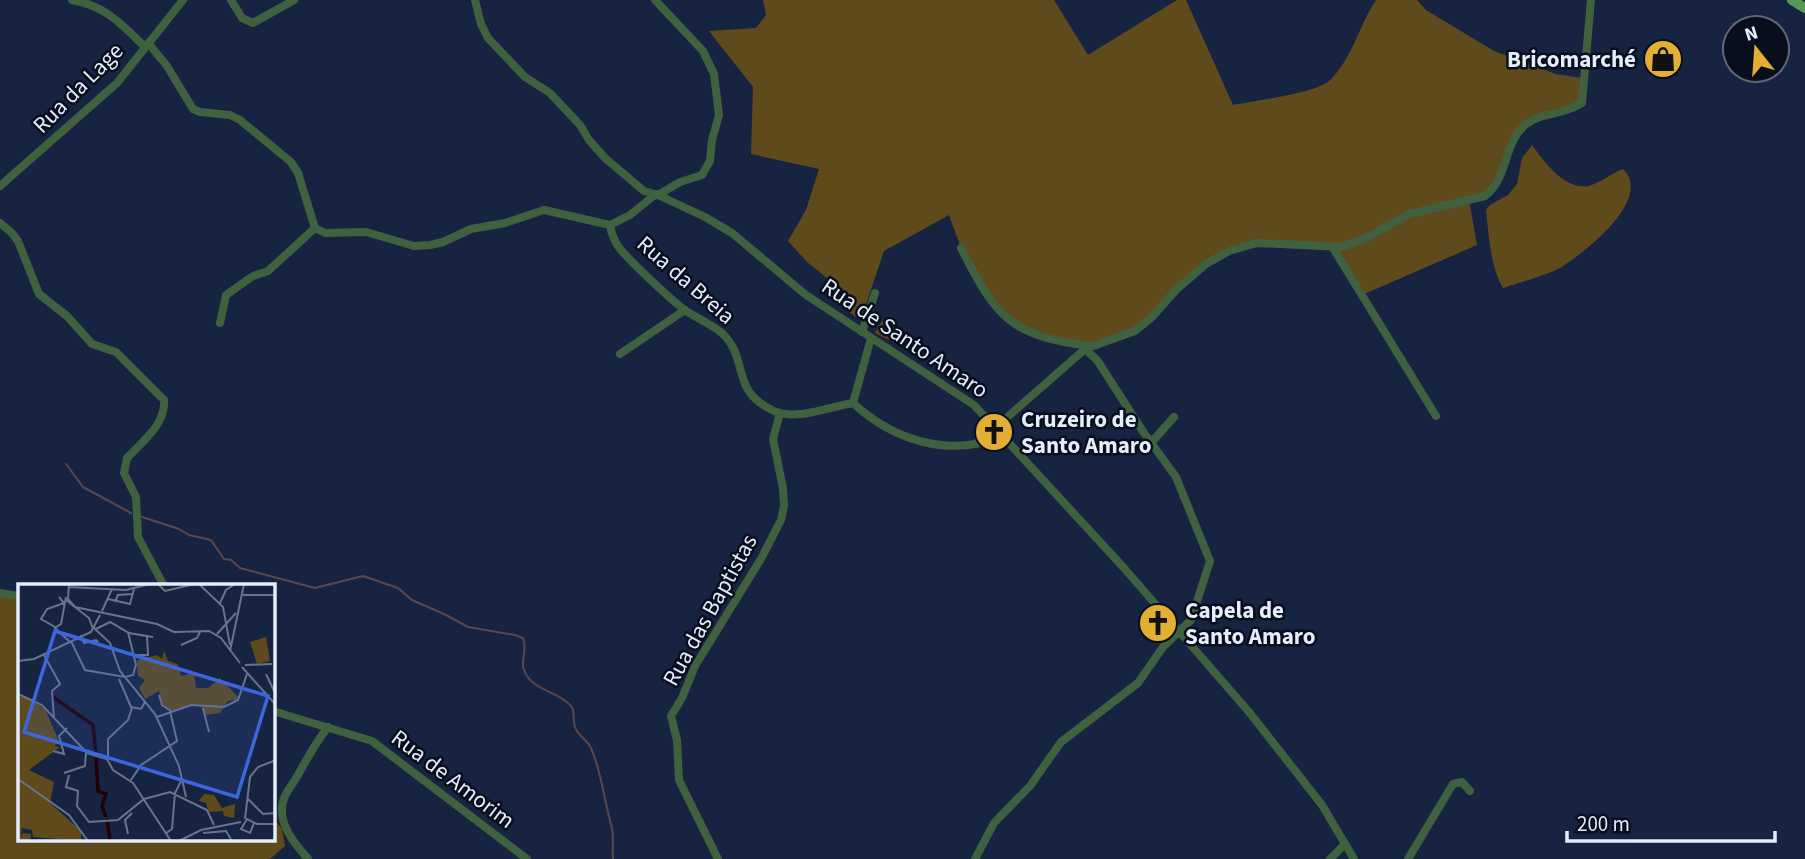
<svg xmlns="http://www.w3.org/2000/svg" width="1805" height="859" font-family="'Source Sans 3',sans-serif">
  <rect width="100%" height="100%" fill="#172441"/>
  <g fill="#5f4a1c">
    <path d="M 763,0 L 1054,0 L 1088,55 L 1177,0 L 1186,0 L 1233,105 C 1254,101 1316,93 1329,81 C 1352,60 1359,25 1376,0 L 1417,0 L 1426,10 L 1494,51 L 1556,74 L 1581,78 L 1582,103 L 1542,117 L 1514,136 L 1495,188 L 1469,200 L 1477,245 L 1362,295 L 1333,248 L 1257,243 L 1206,264 L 1135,331 L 1090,346 L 1052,341 L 1008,320 L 961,248 L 949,215 L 884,251 L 862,316 L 857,318 L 847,310 L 843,291 L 807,262 L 788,241 L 806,210 L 819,169 L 751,154 L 753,87 L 709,31 L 756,28 L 766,15 Z"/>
    <path d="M 1532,145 C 1544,161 1564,190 1588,186 C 1599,184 1612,173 1623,169 C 1654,199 1584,253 1560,268 C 1543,277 1522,281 1503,288 C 1490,266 1489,236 1486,210 L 1490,205 L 1508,195 L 1517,184 L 1522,158 Z"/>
    <path d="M 882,321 L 911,336 L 905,348 L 875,333 Z"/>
    <path d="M 0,593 L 19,596 L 19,840 L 273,840 L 273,817 L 282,829 L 285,846 L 270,859 L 0,859 Z"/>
  </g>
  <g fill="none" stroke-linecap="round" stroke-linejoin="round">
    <g stroke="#5a484d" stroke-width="2">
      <path d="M 66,464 L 83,487 L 131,513"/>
      <path d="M 142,517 L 179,529 L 189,535 L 211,540 L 224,559 L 231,560 L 240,568 L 315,588 L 363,576 L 398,588 L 412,600 L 444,614 L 468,627 L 515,635 L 523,638 C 528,650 520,660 524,670 C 531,691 559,691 571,706 C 576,713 572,719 575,727 C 578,736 587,740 591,748 C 602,773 604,801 612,828 C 614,839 612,848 613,859"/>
    </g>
    <g stroke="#406140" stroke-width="8">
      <path d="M 72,0 C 106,6 121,24 145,47"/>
      <path d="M 231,0 L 242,18 L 253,23 L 294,0"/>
      <path d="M 475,0 L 481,24 L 488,38 L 525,77 L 550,93 L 580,125 L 589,140 L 605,158 L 644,191 L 658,195 L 705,217 L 732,233 L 806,295 L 974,405 L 1124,568 L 1249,712 L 1322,805 L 1354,859"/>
      <path d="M 655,0 L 703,51 L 714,74 L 719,115 L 712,140 L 710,161 L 702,175 L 680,182 L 658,195"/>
      <path d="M 148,43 L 167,66 L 193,109 L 200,112 L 230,115 L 240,120 L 291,162 L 298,173 L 315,228 L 325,233 L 366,232 L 414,246 L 430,245 L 443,242 L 471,229 L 505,223 L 544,210 L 610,225 L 630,215 L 656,194"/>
      <path d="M 0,186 L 117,83 L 183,0"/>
      <path d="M 0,223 L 11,232 L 18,241 L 39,294 L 67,316 L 92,344 L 116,352 L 164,400 C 166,424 143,441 127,458 L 124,473 L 136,497 L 138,537 L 164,586"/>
      <path d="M 610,225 C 611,233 615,242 620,249 C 635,266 665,294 682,308 C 695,318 711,323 723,334 C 750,361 729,390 774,411 C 798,421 828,407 853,403 L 871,338"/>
      <path d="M 961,248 C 996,317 1010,336 1090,346"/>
      <path d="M 1333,248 L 1436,416"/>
      <path d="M 220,323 L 226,295 L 253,276 L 268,271 L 315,228"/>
      <path d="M 862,332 L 875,293"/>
      <path d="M 620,354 L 685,310"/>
      <path d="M 853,403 C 894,441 950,458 1003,436"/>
      <path d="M 996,427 L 1085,349 L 1135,331 L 1151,318 L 1177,289 L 1206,264 L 1229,251 L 1257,243 L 1341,247 L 1364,239 L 1409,214 L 1485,196 C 1509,178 1503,143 1525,125 C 1540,112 1565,115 1582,103 L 1591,0"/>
      <path d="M 978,441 L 985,437 L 990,421"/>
      <path d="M 1151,443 L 1174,417"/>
      <path d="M 0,593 L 19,596"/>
      <path d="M 273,711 L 372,741 L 527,859"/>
      <path d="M 308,859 C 294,843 274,820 285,796 C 289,788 295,781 299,773 C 308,757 316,742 328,727"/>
      <path d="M 718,859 L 679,780 L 677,740 L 671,716 L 682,698 L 695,666 L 762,557 L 781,520 L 784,506 L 783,488 L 773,439 L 780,413"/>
      <path d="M 975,859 L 994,823 L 1030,786 L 1061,742 L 1138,683 L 1163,647 L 1191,620 L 1210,561 L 1176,477 L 1144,433 L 1097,360 L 1085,349"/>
      <path d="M 1330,859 L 1345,844"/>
      <path d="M 1408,859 L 1453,784 L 1462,782 L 1470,791"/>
    </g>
    <path stroke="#559b57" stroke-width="10" d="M 1792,0 L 1805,8"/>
  </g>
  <defs>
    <symbol id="shop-disc" viewBox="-11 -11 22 22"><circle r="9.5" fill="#e2af34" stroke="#080e1b"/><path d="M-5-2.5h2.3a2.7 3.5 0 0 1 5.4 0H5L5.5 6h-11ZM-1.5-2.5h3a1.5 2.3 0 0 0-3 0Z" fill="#111"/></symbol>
    <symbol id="church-disc" viewBox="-11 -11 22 22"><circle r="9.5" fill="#e2af34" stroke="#080e1b"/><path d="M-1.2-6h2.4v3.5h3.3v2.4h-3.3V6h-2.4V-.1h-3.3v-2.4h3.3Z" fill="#111"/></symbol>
  </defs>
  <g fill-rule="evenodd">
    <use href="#shop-disc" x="1641" y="37" width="44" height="44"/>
    <use href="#church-disc" x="972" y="410" width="44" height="44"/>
    <use href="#church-disc" x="1136" y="601" width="44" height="44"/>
  </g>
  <g text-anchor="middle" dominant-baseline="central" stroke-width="5" stroke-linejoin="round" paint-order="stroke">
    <g font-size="23" font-weight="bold" fill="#e5edfd" stroke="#080e1b" text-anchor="start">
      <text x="1636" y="59" text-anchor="end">Bricomarché</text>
      <text x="1021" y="419">Cruzeiro de<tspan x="1021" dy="26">Santo Amaro</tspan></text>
      <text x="1185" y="610">Capela de<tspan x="1185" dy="26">Santo Amaro</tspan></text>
    </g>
    <g font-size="23" fill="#e5edfd" stroke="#080e1b">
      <text transform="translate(78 88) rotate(-45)">Rua da Lage</text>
      <text transform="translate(686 280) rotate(41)">Rua da Breia</text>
      <text transform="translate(905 338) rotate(34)">Rua de Santo Amaro</text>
      <text transform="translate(710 610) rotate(-61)">Rua das Baptistas</text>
      <text transform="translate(453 779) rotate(37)">Rua de Amorim</text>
    </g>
  </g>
  <g transform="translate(18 584)">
    <rect width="257" height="257" fill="#172441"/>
    <path d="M 248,53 L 252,77 L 239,80 L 232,58 ZM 146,67 L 150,77 L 160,80 L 163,92 L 176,89 L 178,104 L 190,104 L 202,94 L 220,113 L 218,116 L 210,117 L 202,129 L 187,131 L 185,124 L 174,120 L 153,127 L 143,118 L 141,107 L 127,115 L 121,104 L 127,96 L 120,92 L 119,76 L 139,71 L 144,75 ZM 6,112 L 27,125 L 40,155 L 37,162 L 42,163 L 11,186 L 36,198 L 32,219 L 63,247 L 63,257 L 15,253 L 14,246 L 4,244 L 3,254 L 5,249 L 13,250 L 12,257 L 0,257 L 0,114 ZM 186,210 L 196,211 L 204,224 L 217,220 L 216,234 L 206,232 L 205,227 L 191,228 L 188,219 L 181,217 Z" fill="#5f4a1c"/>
    <path fill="none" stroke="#1f0102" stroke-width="3.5" d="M 35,113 L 75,141 L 78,170M 78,174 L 80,207 L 88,210 L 84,222 L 88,233M 89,235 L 92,257"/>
    <path fill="none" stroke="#69748c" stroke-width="2" d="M 51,0 L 50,15 L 57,23 L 139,40 L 156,48 L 191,47 L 203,54 L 222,79M 140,0 L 147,7 L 177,0M 181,0 L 205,23 L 212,61M 50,3 L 108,6 L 132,0M 225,11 L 258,11M 48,13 L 43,40 L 37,44 L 52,58M 90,15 L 112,20 L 116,5M 48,16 L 71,34 L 75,45M 97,18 L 100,11 L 115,10M 202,19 L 208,6 L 217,0M 84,27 L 94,5M 37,43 L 23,35 L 29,25 L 46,19 L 41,13M 76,44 L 92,59 L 102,87 L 137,130 L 161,182 L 168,213M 78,45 L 92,38 L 111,49 L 135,53M 199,50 L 218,29M 63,51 L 66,59 L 78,56 L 79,57 L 72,57M 53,57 L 67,86 L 107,93M 163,61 L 179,54 L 182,48M 212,67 L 226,0M 26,71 L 42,100 L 34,107 L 36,135M 114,71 L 130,71 L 129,52M 0,77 L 16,75 L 73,48 L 82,31M 227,81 L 254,80M 224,83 L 258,121M 248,90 L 258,111M 107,93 L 115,91 L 118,81 L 110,48M 101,95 L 113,123 L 123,125 L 127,118M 0,110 L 24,121 L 69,169 L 89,175 L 95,186 L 115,199 L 153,257M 141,111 L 144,121 L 153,127M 185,124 L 191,148M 139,133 L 173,121 L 206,123 L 220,116 L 229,90M 35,167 L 46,170 L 41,152 L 49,144M 90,174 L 90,155 L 110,136 L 114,124M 46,189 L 67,182 L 68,168M 51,191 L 48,203 L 60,207 L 59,222 L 71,238 L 100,236 L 126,215 L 152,208 L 189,226 L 196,241M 0,195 L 51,231 L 70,257M 113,196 L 123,181 L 159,157 L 152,127M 229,214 L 245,230 L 258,229M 227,235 L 232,193 L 240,183 L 258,176M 236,239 L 232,249 L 223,245 L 229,235 L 239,240 L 258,240M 185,249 L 208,247 L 214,257M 110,250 L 107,236 L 114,229M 147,250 L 154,245 L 157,209 L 164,195M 161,257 L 183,246 L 223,238"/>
    <path fill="#3b66de" fill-opacity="0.15" stroke="#3b66de" stroke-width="3.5" d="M 37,47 L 250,112 L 219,213 L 6,148 Z"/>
    <rect width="257" height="257" fill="none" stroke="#e5edfd" stroke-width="3.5"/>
  </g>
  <g transform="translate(1756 49) rotate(343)"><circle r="33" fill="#080e1b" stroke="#606775" stroke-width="2"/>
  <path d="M0-5L12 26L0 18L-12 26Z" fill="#e2af34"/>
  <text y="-10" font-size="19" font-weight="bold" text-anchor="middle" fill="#e5edfd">N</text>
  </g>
  <path d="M1567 831v10h208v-10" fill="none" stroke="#e5edfd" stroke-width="3.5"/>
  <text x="1577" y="831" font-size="21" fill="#e5edfd" stroke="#080e1b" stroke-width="5" paint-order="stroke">200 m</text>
</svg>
